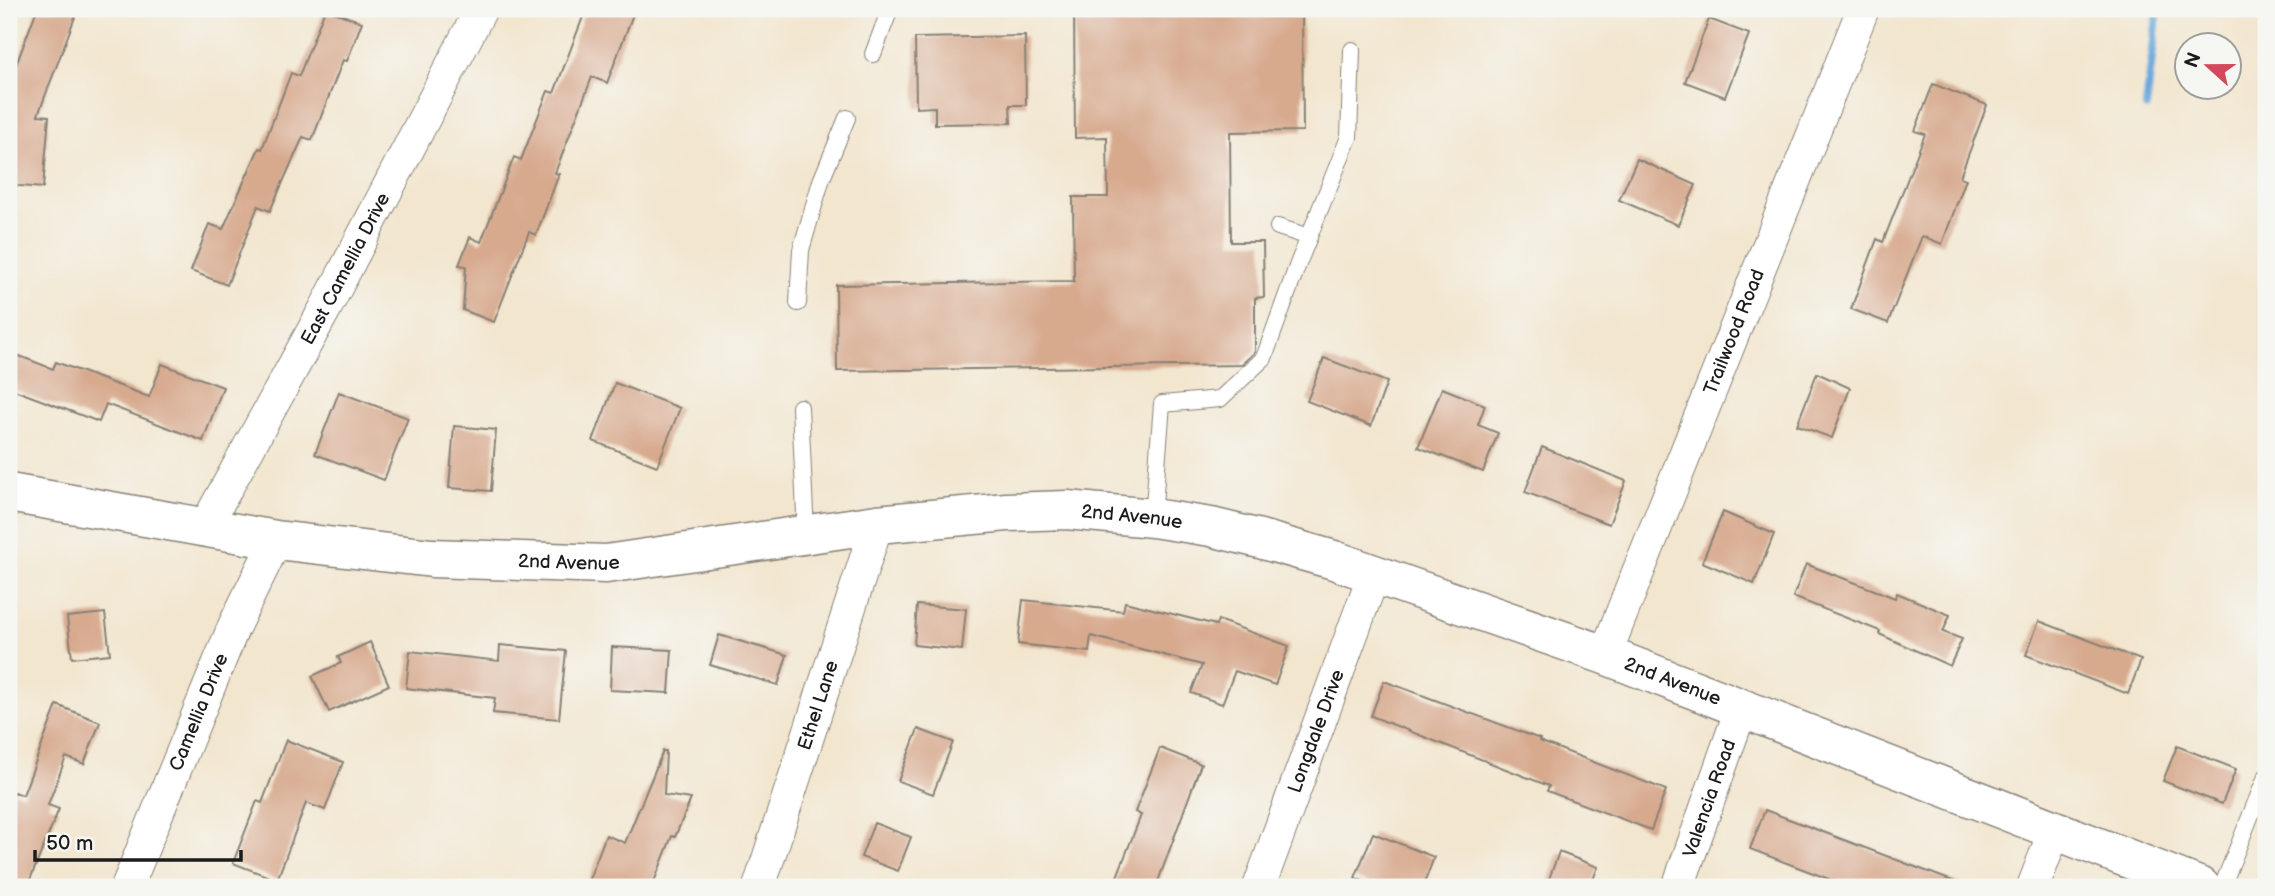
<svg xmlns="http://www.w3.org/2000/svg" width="2275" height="896" font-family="'Balsamiq Sans',sans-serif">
  <rect width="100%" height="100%" fill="#f6f6f2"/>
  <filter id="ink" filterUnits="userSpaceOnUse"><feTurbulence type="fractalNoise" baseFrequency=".0143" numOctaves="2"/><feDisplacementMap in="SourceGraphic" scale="14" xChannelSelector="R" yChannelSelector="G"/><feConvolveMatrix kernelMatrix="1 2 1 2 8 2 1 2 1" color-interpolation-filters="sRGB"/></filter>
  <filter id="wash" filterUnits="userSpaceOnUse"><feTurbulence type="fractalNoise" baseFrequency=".00686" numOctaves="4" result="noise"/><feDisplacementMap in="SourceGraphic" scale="28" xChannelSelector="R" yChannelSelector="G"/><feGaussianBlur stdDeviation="1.57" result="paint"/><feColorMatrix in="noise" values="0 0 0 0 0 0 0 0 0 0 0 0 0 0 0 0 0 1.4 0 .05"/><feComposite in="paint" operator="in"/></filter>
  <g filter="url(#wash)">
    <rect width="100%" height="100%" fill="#f2e6cf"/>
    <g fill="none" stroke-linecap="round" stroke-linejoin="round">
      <path stroke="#68a8db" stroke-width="8" d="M 2146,107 L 2158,9"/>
    </g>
    <g id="blocks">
      <g fill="#d7a98d">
        <path d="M 37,9 L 78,9 L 38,115 L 49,116 L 43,188 L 9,185 L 9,115 L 11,88 L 9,84 Z"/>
        <path d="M 325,9 L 362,22 L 347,61 L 343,60 L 312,140 L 303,137 L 270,211 L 258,206 L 227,285 L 191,271 L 209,224 L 223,229 L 259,148 L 262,149 L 291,73 L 299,76 Z"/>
        <path d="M 586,9 L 635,9 L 607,83 L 592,77 L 555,173 L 559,174 L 536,235 L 529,232 L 494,322 L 463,310 L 466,266 L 459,265 L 470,237 L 481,242 L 514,157 L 521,160 L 548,91 L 554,93 Z"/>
        <path d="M 1074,9 L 1302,9 L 1303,131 L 1230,132 L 1231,242 L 1263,242 L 1264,297 L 1255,298 L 1255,352 L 1241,365 L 837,371 L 836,285 L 1074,281 L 1073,197 L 1108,197 L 1107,137 L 1075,138 Z"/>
        <path d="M 1709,19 L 1749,34 L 1725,97 L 1685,82 Z"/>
        <path d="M 1025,36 L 1026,105 L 1010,105 L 1011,123 L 935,124 L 935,107 L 916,108 L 915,38 Z"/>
        <path d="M 1933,84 L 1987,105 L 1960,177 L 1966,179 L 1942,244 L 1922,236 L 1888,323 L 1851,309 L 1877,239 L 1883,242 L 1925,134 L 1915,131 Z"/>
        <path d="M 1637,159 L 1696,185 L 1678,225 L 1619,200 Z"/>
        <path d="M 9,352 L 53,369 L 56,362 L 149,397 L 162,364 L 223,387 L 203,441 L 106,404 L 99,422 L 9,388 Z"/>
        <path d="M 1324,358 L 1387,382 L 1371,426 L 1307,401 Z"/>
        <path d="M 1817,373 L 1850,388 L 1832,438 L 1797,425 Z"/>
        <path d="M 615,383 L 680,408 L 657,466 L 593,441 Z"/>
        <path d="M 1442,388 L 1485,405 L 1478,425 L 1498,433 L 1483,472 L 1418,447 Z"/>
        <path d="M 339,392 L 408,418 L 384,480 L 315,454 Z"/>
        <path d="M 454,426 L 496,430 L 491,491 L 449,488 Z"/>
        <path d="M 1542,447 L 1626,481 L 1609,524 L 1525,492 Z"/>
        <path d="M 1723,512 L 1774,534 L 1754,584 L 1702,562 Z"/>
        <path d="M 1806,564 L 1895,598 L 1897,593 L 1950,615 L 1943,632 L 1962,639 L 1950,666 L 1879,634 L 1880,631 L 1793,597 Z"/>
        <path d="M 1023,600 L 1123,611 L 1125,602 L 1216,625 L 1218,620 L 1289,646 L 1275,685 L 1235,671 L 1222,704 L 1191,693 L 1202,665 L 1091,636 L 1089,652 L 1018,644 Z"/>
        <path d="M 917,605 L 966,609 L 962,650 L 914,645 Z"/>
        <path d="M 105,613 L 110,654 L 72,658 L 67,617 Z"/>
        <path d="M 2039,621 L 2141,660 L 2128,694 L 2026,655 Z"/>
        <path d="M 719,635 L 787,655 L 778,685 L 710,665 Z"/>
        <path d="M 370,642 L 389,685 L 329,712 L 312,676 L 341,663 L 338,657 Z"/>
        <path d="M 500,645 L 566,651 L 559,719 L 493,713 L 495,698 L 406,688 L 410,651 L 499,661 Z"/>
        <path d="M 612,647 L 672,650 L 669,693 L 610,690 Z"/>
        <path d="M 1384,681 L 1540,739 L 1539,741 L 1666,790 L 1651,830 L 1547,791 L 1549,786 L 1371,716 Z"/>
        <path d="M 57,705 L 100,722 L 84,764 L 66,757 L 48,805 L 59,809 L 27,887 L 9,887 L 9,806 L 14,792 L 23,795 Z"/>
        <path d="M 918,729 L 953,742 L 933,794 L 898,781 Z"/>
        <path d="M 286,740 L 343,762 L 325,810 L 306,803 L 277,880 L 233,863 L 257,801 L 262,803 Z"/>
        <path d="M 2177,746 L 2236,769 L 2222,804 L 2163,781 Z"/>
        <path d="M 1160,748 L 1201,764 L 1156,887 L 1113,887 L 1141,815 L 1135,812 Z"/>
        <path d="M 663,751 L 666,751 L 664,795 L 691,799 L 675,837 L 672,836 L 652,887 L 586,887 L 606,835 L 625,843 Z"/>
        <path d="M 1765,810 L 1963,885 L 1962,887 L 1850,887 L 1750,849 Z"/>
        <path d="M 874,823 L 911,837 L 898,871 L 861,857 Z"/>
        <path d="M 1373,833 L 1434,857 L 1423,887 L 1379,887 L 1355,878 Z"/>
        <path d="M 1559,852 L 1598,867 L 1590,887 L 1546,887 Z"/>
      </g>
    </g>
  </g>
  <g filter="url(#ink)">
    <use href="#blocks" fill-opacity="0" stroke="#878176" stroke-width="2"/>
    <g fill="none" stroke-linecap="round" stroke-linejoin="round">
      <defs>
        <g id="lane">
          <path d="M 873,54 L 890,9"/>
          <path d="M 1278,227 L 1309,237"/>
          <path d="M 798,303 L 801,250 L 821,181 L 847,118"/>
          <path d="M 800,407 L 806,534"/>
          <path d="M 1153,518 L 1162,404 L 1220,399 L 1264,358 L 1298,264 L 1349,137 L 1352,50"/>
          <path d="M 2222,887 L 2266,777"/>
        </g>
        <g id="street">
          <path id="s1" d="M 205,527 L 326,307 L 481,9"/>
          <path id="s2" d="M 1605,655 L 1863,9"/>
          <path id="s3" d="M 127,887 L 234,626 L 276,540"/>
          <path id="s4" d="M 759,887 L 877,524"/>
          <path id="s5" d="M 1259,887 L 1374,574"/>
          <path id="s6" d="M 1678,887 L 1741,709"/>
          <path d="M 2033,887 L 2054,832"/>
        </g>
        <g id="secondary">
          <path id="s7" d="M 9,493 L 276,540 L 432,558 L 606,564 L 877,524 L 1007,512 L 1067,510 L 1153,518 L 1211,527 L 1260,539 L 1334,560 L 1605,655 L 2201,887"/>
        </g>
      </defs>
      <use href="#lane" stroke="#878176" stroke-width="18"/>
      <use href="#street" stroke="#878176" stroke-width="34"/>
      <use href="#secondary" stroke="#878176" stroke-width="41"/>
      <use href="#lane" stroke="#fff" stroke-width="16"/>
      <use href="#street" stroke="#fff" stroke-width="32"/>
      <use href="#secondary" stroke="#fff" stroke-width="38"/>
    </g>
  </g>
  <g text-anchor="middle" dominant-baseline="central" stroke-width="6" stroke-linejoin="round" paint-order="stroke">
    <g font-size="19" fill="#1c1c1c" stroke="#f6f6f2">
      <text stroke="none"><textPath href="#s1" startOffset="294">East Camellia Drive</textPath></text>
      <text stroke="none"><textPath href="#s2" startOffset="348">Trailwood Road</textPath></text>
      <text stroke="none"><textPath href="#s7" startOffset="1132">2nd Avenue</textPath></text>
      <text stroke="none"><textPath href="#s7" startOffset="565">2nd Avenue</textPath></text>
      <text stroke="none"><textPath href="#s7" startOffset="1699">2nd Avenue</textPath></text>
      <text stroke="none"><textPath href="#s4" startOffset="191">Ethel Lane</textPath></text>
      <text stroke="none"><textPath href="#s3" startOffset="189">Camellia Drive</textPath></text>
      <text stroke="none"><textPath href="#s5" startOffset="166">Longdale Drive</textPath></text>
      <text stroke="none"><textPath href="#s6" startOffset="94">Valencia Road</textPath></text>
    </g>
  </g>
  <rect width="2275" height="896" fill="none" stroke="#f6f6f2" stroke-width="35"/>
  <g transform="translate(2208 66) rotate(291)"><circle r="33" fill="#f6f6f2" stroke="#9f9f9c" stroke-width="2"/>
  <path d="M0-5L12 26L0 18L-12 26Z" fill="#d1495b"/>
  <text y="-10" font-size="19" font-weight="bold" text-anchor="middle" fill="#1c1c1c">N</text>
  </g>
  <path d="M35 850v10h206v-10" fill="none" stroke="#1c1c1c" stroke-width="3.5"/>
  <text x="46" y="850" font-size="21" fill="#1c1c1c" stroke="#f6f6f2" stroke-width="5" paint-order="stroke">50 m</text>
</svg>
